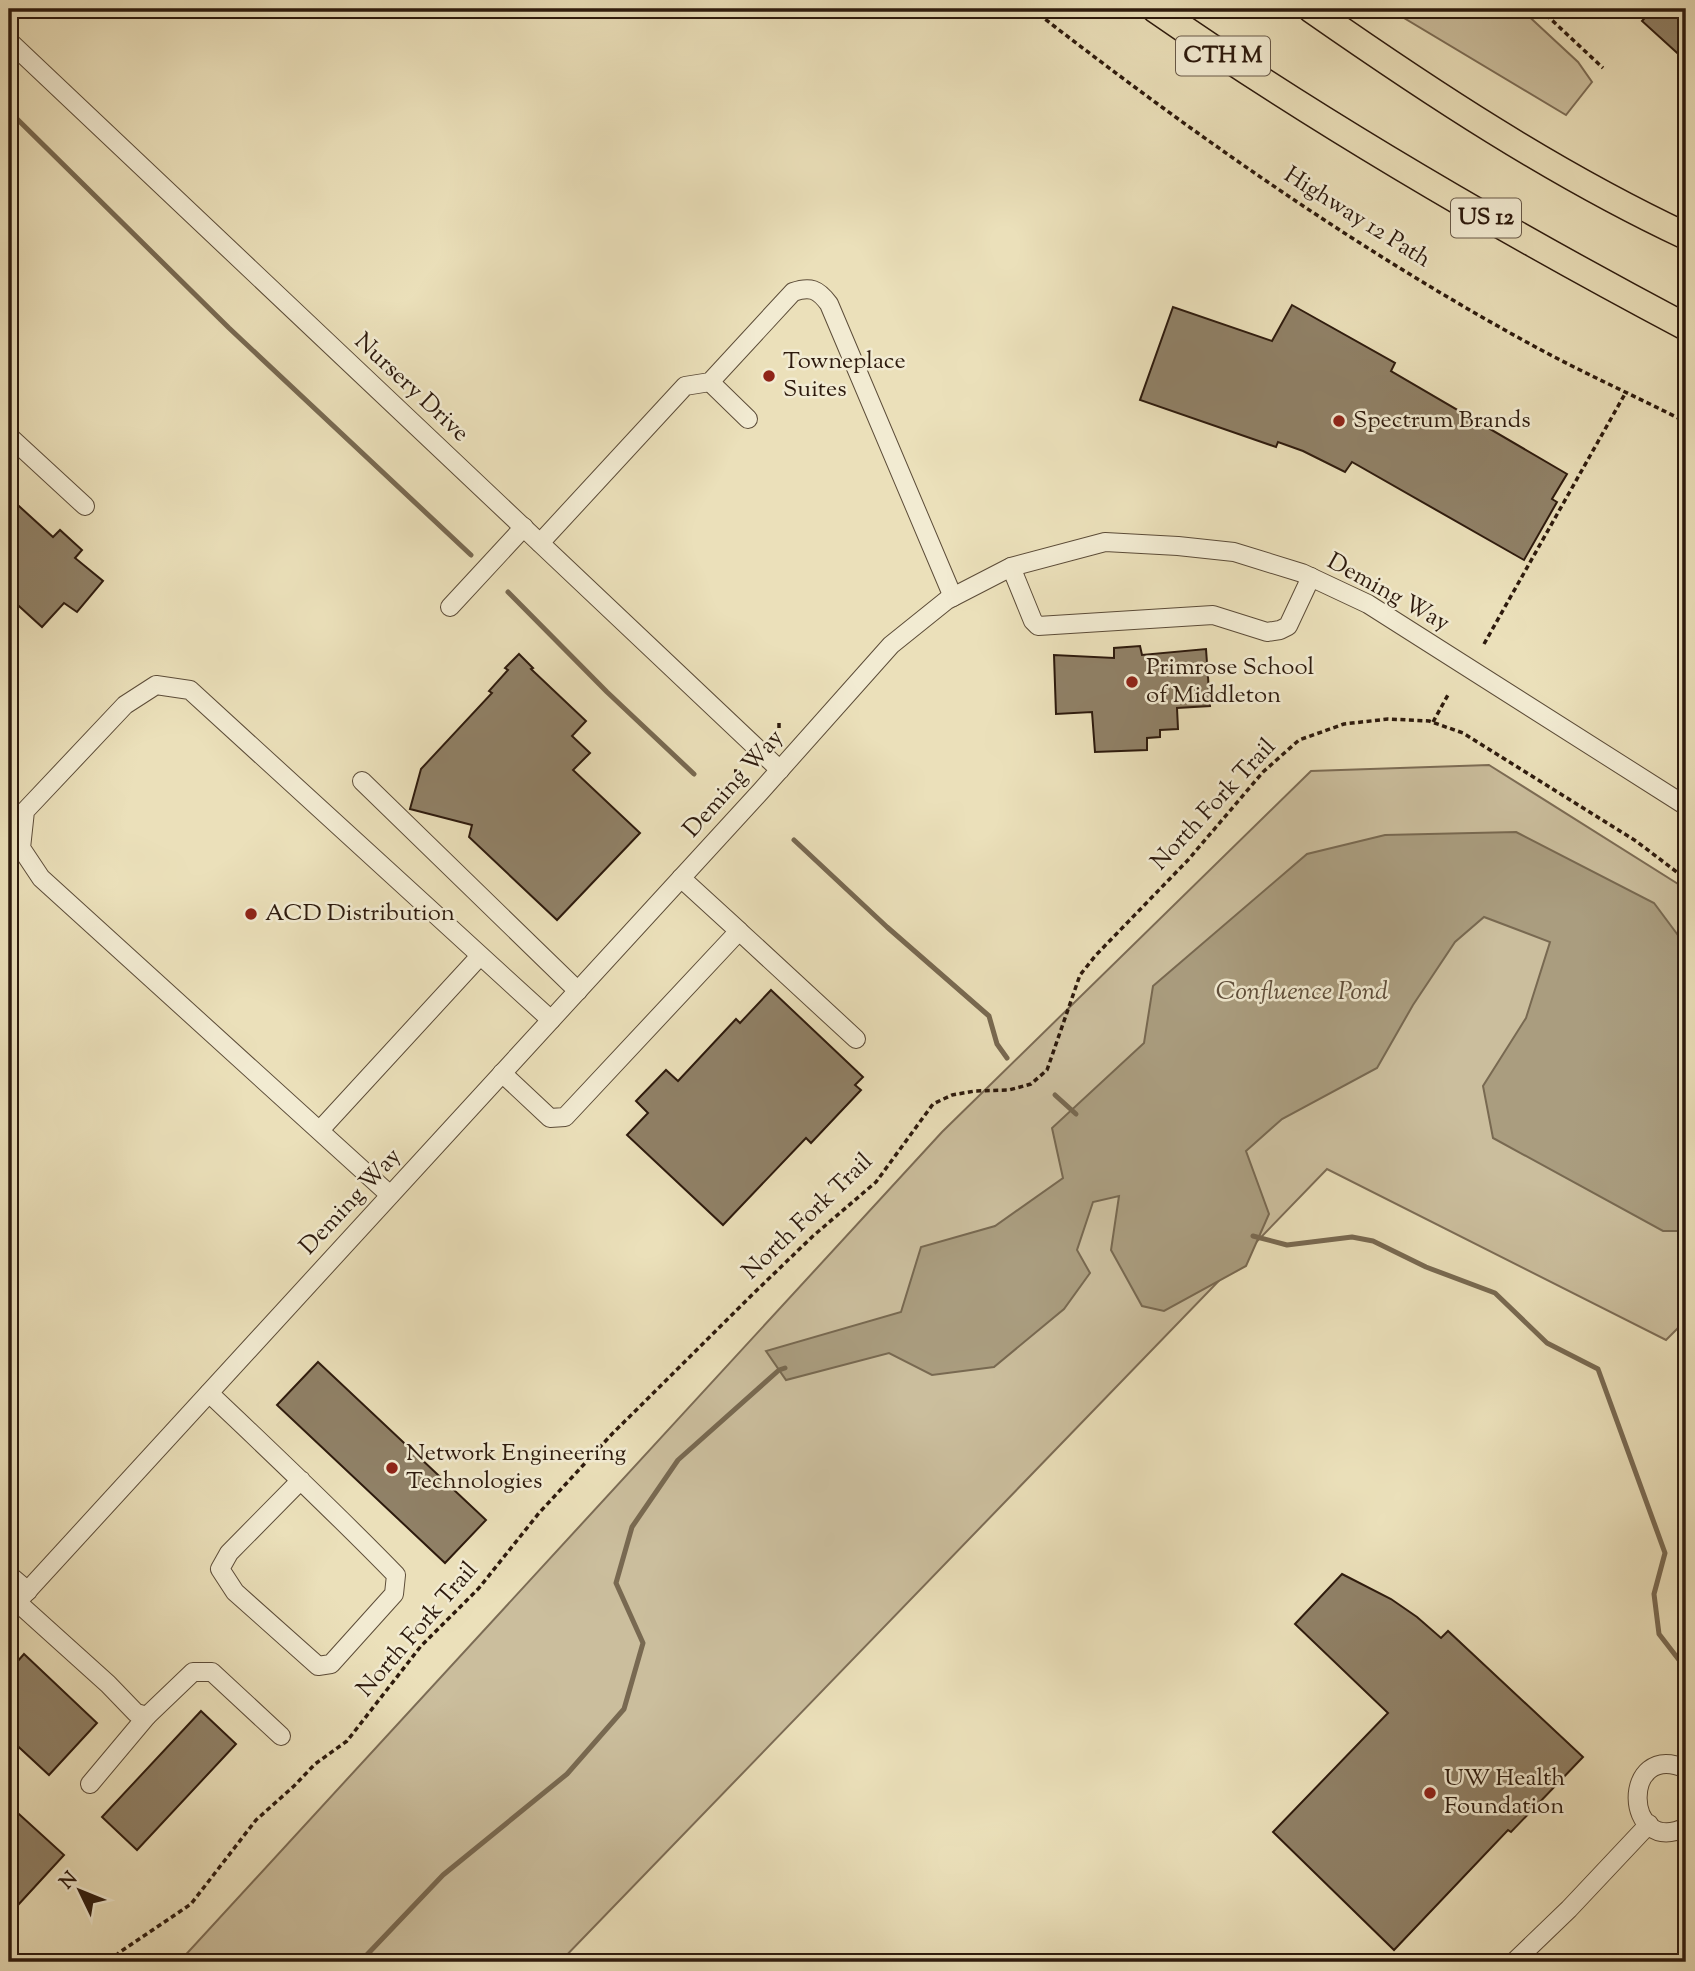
<svg xmlns="http://www.w3.org/2000/svg" width="1695" height="1971" font-family="'Sorts Mill Goudy',serif">
  <rect width="100%" height="100%" fill="#ebe0ba"/>
  <filter id="stains"><feTurbulence type="fractalNoise" baseFrequency=".00286" numOctaves="4"/><feColorMatrix values="0 0 0 0 .2 0 0 0 0 .09 0 0 0 0 .02 0 0 0 .5 -.17"/></filter>
  <radialGradient id="worn" r=".72"><stop offset=".6" stop-color="#630" stop-opacity="0"/><stop offset="1" stop-color="#630" stop-opacity=".3"/></radialGradient>
  <g fill="#cbbe9d" stroke="#7c6c55" stroke-width="2">
    <path d="M 1389,9 L 1521,9 L 1578,62 L 1592,82 L 1566,115 Z"/>
    <path d="M 1489,765 L 1686,889 L 1686,1320 L 1666,1340 L 1327,1169 L 560,1962 L 179,1962 L 942,1132 L 1311,771 Z"/>
  </g>
  <path fill="#aa9d7f" stroke="#786951" stroke-width="2" d="M 1516,832 L 1654,903 L 1686,946 L 1686,1231 L 1663,1231 L 1493,1138 L 1483,1086 L 1526,1018 L 1550,942 L 1484,917 L 1455,942 L 1413,1005 L 1377,1068 L 1282,1119 L 1246,1151 L 1269,1214 L 1246,1266 L 1164,1311 L 1142,1306 L 1111,1250 L 1119,1196 L 1093,1202 L 1077,1250 L 1090,1273 L 1064,1309 L 994,1367 L 932,1375 L 889,1353 L 786,1380 L 766,1351 L 901,1312 L 921,1247 L 995,1226 L 1063,1178 L 1052,1128 L 1144,1043 L 1153,986 L 1307,854 L 1385,835 Z"/>
  <g fill="none" stroke-linecap="round" stroke-linejoin="round">
    <g stroke="#786951" stroke-width="5">
      <path d="M 9,111 L 229,328 L 471,555"/>
      <path d="M 508,592 L 607,692 L 694,774"/>
      <path d="M 794,840 L 887,927 L 989,1016 L 997,1044 L 1007,1058"/>
      <path d="M 1055,1095 L 1076,1114"/>
      <path d="M 1253,1236 L 1287,1245 L 1352,1237 L 1373,1241 L 1426,1267 L 1495,1293 L 1547,1343 L 1598,1369 L 1665,1553 L 1654,1594 L 1659,1634 L 1686,1669"/>
      <path d="M 360,1962 L 443,1875 L 567,1774 L 624,1709 L 643,1643 L 616,1583 L 632,1527 L 678,1460 L 779,1370 L 785,1368"/>
    </g>
  </g>
  <g fill="#908167" stroke="#2d1a0d" stroke-width="2">
    <path d="M 1653,9 L 1686,9 L 1686,61 L 1642,21 Z"/>
    <path d="M 1292,305 L 1395,363 L 1391,371 L 1567,474 L 1552,499 L 1557,502 L 1524,560 L 1352,462 L 1345,472 L 1303,451 L 1278,442 L 1276,447 L 1140,400 L 1173,307 L 1272,341 Z"/>
    <path d="M 9,497 L 53,537 L 60,530 L 82,550 L 75,558 L 103,581 L 77,612 L 64,603 L 42,627 L 9,597 Z"/>
    <path d="M 1140,646 L 1142,655 L 1206,649 L 1210,706 L 1177,708 L 1178,729 L 1160,730 L 1160,737 L 1147,738 L 1147,750 L 1095,752 L 1092,712 L 1056,714 L 1054,655 L 1114,658 L 1114,648 Z"/>
    <path d="M 519,654 L 533,668 L 531,669 L 586,721 L 572,736 L 590,753 L 573,770 L 640,833 L 557,920 L 469,837 L 472,825 L 410,809 L 421,769 L 492,693 L 489,691 L 508,670 L 505,668 Z"/>
    <path d="M 771,990 L 863,1077 L 855,1085 L 861,1090 L 811,1143 L 806,1138 L 723,1225 L 627,1135 L 648,1113 L 636,1101 L 666,1070 L 678,1081 L 736,1019 L 740,1023 Z"/>
    <path d="M 318,1362 L 486,1520 L 445,1563 L 277,1405 Z"/>
    <path d="M 1342,1574 L 1391,1599 L 1417,1617 L 1441,1638 L 1448,1631 L 1583,1757 L 1511,1832 L 1508,1830 L 1394,1950 L 1273,1832 L 1388,1713 L 1295,1624 Z"/>
    <path d="M 24,1654 L 97,1723 L 49,1775 L 9,1738 L 9,1671 Z"/>
    <path d="M 201,1711 L 236,1744 L 137,1850 L 102,1817 Z"/>
    <path d="M 9,1805 L 64,1855 L 18,1905 L 9,1897 Z"/>
  </g>
  <g fill="none" stroke-linecap="round" stroke-linejoin="round">
    <defs>
      <g id="minor">
        <path d="M 9,41 L 780,770"/>
        <path d="M 710,382 L 748,419"/>
        <path d="M 9,436 L 85,506"/>
        <path d="M 540,543 L 685,386 L 710,382 L 793,292 C 810,286 818,289 829,304 L 953,597"/>
        <path d="M 1011,567 L 1033,621 L 1038,626 L 1213,615 L 1267,632 L 1280,630 L 1288,626 L 1311,577"/>
        <path d="M 450,607 L 524,527"/>
        <path d="M 362,781 L 578,991"/>
        <path d="M 681,878 L 739,931"/>
        <path d="M 502,1073 L 550,1118 L 565,1117 L 739,931 L 856,1039"/>
        <path d="M 320,1130 L 480,956"/>
        <path d="M 390,1195 L 41,878 L 21,848 L 25,811 L 125,705 L 156,685 L 190,690 L 551,1020"/>
        <path d="M 209,1393 C 272,1453 335,1512 396,1575 L 394,1594 L 331,1664 L 318,1666 L 235,1592 L 220,1569 L 229,1553 L 301,1480"/>
        <path d="M 9,1575 L 28,1591"/>
        <path d="M 17,1602 L 108,1684 L 136,1713 L 147,1716 L 193,1672 L 212,1672 L 281,1736"/>
        <path d="M 9,1611 L 761,791 L 891,645 L 947,600 L 1011,567 L 1105,542 L 1178,546 L 1234,552 L 1302,573 L 1368,604 L 1686,806"/>
        <path d="M 1686,1769 C 1620,1739 1623,1858 1686,1827"/>
        <path d="M 90,1784 L 147,1716"/>
        <path d="M 1514,1962 L 1569,1909 L 1649,1824"/>
      </g>
      <g id="highway">
        <path d="M 1155,9 C 1325,127 1503,230 1686,327"/>
        <path d="M 1311,9 C 1430,92 1554,174 1686,236"/>
      </g>
    </defs>
    <use href="#minor" stroke="#5c4c38" stroke-width="20"/>
    <use href="#highway" stroke="#2d1a0d" stroke-width="29"/>
    <g stroke="#2d1a0d" stroke-width="3.5" stroke-dasharray="5 3.5" stroke-linecap="butt">
      <path d="M 1032,9 C 1194,135 1363,254 1543,351 C 1590,376 1639,398 1686,422"/>
      <path d="M 1540,9 L 1603,68"/>
      <path d="M 1484,644 L 1626,392"/>
      <path d="M 1433,722 L 1449,693"/>
      <path d="M 779,723 L 779,729"/>
      <path d="M 734,771 L 741,771"/>
      <path d="M 1686,1390 L 1684,1418 L 1686,1447"/>
      <path d="M 109,1962 L 120,1952 L 191,1904 L 256,1820 L 294,1786 L 315,1764 L 347,1741 L 421,1646 L 479,1588 L 539,1513 L 612,1434 L 757,1290 L 813,1236 L 876,1182 L 933,1104 L 952,1095 L 975,1091 L 1009,1090 L 1031,1084 L 1047,1070 L 1080,975 L 1096,955 L 1188,860 L 1263,772 L 1299,740 L 1344,724 L 1388,719 L 1429,721 L 1463,733 L 1636,841 L 1686,879"/>
    </g>
    <use href="#minor" stroke="#f2ebd2" stroke-width="18"/>
    <use href="#highway" stroke="#ebe0ba" stroke-width="26"/>
  </g>
  <g fill="#8f2418" stroke="#f2ebd2" stroke-width="2.5">
    <circle cx="769" cy="376" r="7"/>
    <circle cx="1339" cy="421" r="7"/>
    <circle cx="1132" cy="682" r="7"/>
    <circle cx="251" cy="914" r="7"/>
    <circle cx="392" cy="1468" r="7"/>
    <circle cx="1430" cy="1793" r="7"/>
  </g>
  <g text-anchor="middle" dominant-baseline="central" stroke-width="5" stroke-linejoin="round" paint-order="stroke">
    <g fill="#f2ebd2" stroke="#685948" stroke-width="2">
      <rect x="1176" y="36.5" width="94" height="39" rx="5"/>
      <rect x="1451" y="198.5" width="70" height="39" rx="5"/>
    </g>
    <g font-size="23" font-weight="bold" fill="#2d1a0d">
      <text x="1223" y="56">CTH M</text>
      <text x="1486" y="218">US 12</text>
    </g>
    <g font-size="24" fill="#2d1a0d" stroke="#f2ebd2">
      <text transform="translate(1357 218) rotate(32)">Highway 12 Path</text>
      <text transform="translate(411 388) rotate(43)">Nursery Drive</text>
      <text transform="translate(1388 593) rotate(29)">Deming Way</text>
      <text transform="translate(734 784) rotate(-48)">Deming Way</text>
      <text transform="translate(1214 805) rotate(-47)">North Fork Trail</text>
      <text transform="translate(351 1202) rotate(-47)">Deming Way</text>
      <text transform="translate(808 1217) rotate(-44)">North Fork Trail</text>
      <text transform="translate(418 1630) rotate(-49)">North Fork Trail</text>
    </g>
    <g font-size="24" fill="#2d1a0d" stroke="#f2ebd2" text-anchor="start">
      <text x="783" y="362">Towneplace<tspan x="783" dy="28">Suites</tspan></text>
      <text x="1353" y="421">Spectrum Brands</text>
      <text x="1146" y="668">Primrose School<tspan x="1146" dy="28">of Middleton</tspan></text>
      <text x="265" y="914">ACD Distribution</text>
      <text x="406" y="1454">Network Engineering<tspan x="406" dy="28">Technologies</tspan></text>
      <text x="1444" y="1779">UW Health<tspan x="1444" dy="28">Foundation</tspan></text>
    </g>
    <g font-size="26" font-style="italic" fill="#5f4e3b" stroke="#f2ebd2">
      <text x="1302" y="992">Confluence Pond</text>
    </g>
  </g>
  <rect width="1695" height="1971" fill="none" stroke="#ebe0ba" stroke-width="35"/>
  <rect x="10" y="10" width="1674" height="1950" fill="none" stroke="#2d1a0d" stroke-width="3.5"/>
  <rect x="18" y="18" width="1660" height="1936" fill="none" stroke="#2d1a0d" stroke-width="2"/>
  <g transform="translate(80 1891) rotate(313)" stroke="#f2ebd2" stroke-width="5" paint-order="stroke">
  <path d="M0-5L12 26L0 18L-12 26Z" fill="#2d1a0d"/>
  <text y="-10" font-size="19" font-weight="bold" text-anchor="middle" fill="#2d1a0d">N</text>
  </g>
  <rect width="100%" height="100%" filter="url(#stains)"/>
  <rect width="100%" height="100%" fill="url(#worn)"/>
</svg>
